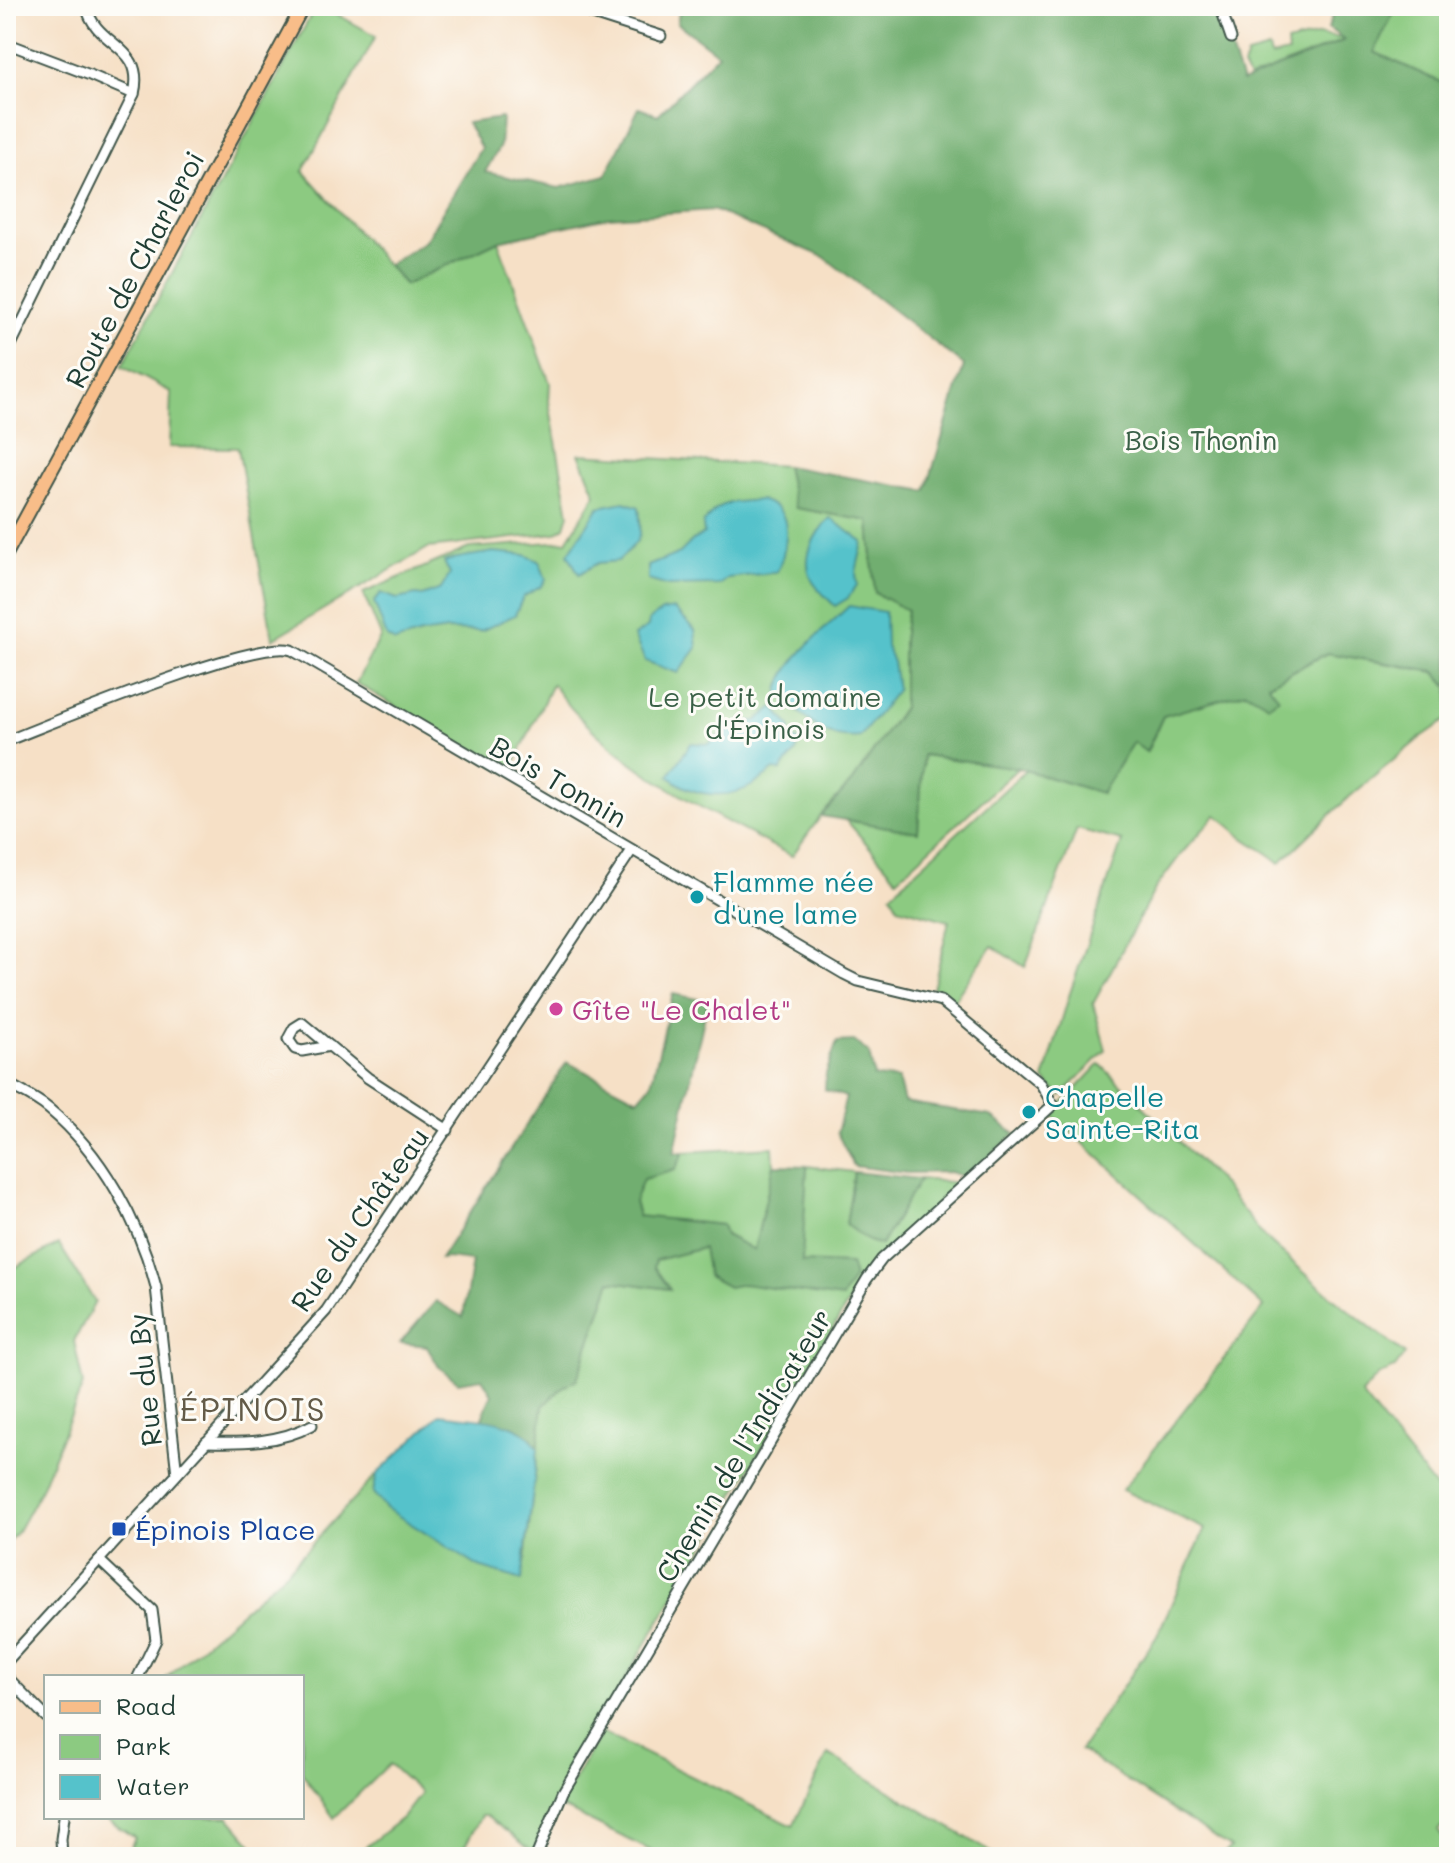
<svg xmlns="http://www.w3.org/2000/svg" width="1455" height="1863" font-family="Mali,sans-serif">
  <rect width="100%" height="100%" fill="#fdfcf7"/>
  <filter id="ink" filterUnits="userSpaceOnUse"><feTurbulence type="fractalNoise" baseFrequency=".0125" numOctaves="2"/><feDisplacementMap in="SourceGraphic" scale="16" xChannelSelector="R" yChannelSelector="G"/><feConvolveMatrix kernelMatrix="1 2 1 2 8 2 1 2 1" color-interpolation-filters="sRGB"/></filter>
  <filter id="wash" filterUnits="userSpaceOnUse"><feTurbulence type="fractalNoise" baseFrequency=".006" numOctaves="4" result="noise"/><feDisplacementMap in="SourceGraphic" scale="32" xChannelSelector="R" yChannelSelector="G"/><feGaussianBlur stdDeviation="1.8" result="paint"/><feColorMatrix in="noise" values="0 0 0 0 0 0 0 0 0 0 0 0 0 0 0 0 0 1.4 0 .05"/><feComposite in="paint" operator="in"/></filter>
  <g filter="url(#wash)">
    <rect width="100%" height="100%" fill="#f6e0c6"/>
    <g fill="#8cca81" stroke="#56845a" stroke-width="2">
      <path d="M 316,6 L 322,6 L 376,36 L 303,171 L 405,285 L 498,241 L 550,383 L 549,402 L 569,514 L 565,527 L 555,533 L 428,548 L 273,639 L 238,448 L 169,447 L 171,392 L 122,366 Z"/>
      <path d="M 1397,6 L 1449,6 L 1449,86 L 1374,52 Z"/>
      <path d="M 1320,35 L 1346,39 L 1249,79 L 1243,67 L 1247,55 L 1269,49 L 1271,57 L 1288,53 L 1287,43 Z"/>
      <path d="M 579,454 L 786,466 L 796,508 L 869,521 L 875,593 L 907,610 L 903,641 L 903,707 L 853,781 L 821,816 L 792,856 C 709,813 607,762 552,684 L 510,773 L 356,683 L 381,636 L 363,593 L 469,548 L 567,541 L 596,494 Z"/>
      <path d="M 1327,653 L 1434,672 L 1449,687 L 1449,718 L 1420,738 L 1347,799 L 1280,863 C 1267,851 1254,846 1241,836 C 1232,829 1226,821 1216,815 L 1182,853 L 1155,889 L 1093,1004 L 1106,1050 L 1061,1096 L 1044,1080 L 1069,996 L 1122,841 L 1077,829 L 1025,967 L 992,946 L 952,1003 L 932,993 L 949,921 L 898,907 L 891,894 L 1026,770 L 1101,793 L 1133,742 L 1147,752 L 1163,716 L 1267,685 Z"/>
      <path d="M 923,755 L 1018,768 L 897,879 L 846,820 L 918,831 Z"/>
      <path d="M 1100,1064 L 1220,1182 L 1264,1237 L 1332,1297 L 1405,1354 L 1395,1368 L 1379,1375 L 1361,1394 L 1449,1505 L 1449,1820 L 1438,1830 L 1449,1845 L 1449,1857 L 1220,1857 L 1231,1848 L 1080,1750 L 1157,1636 L 1205,1529 L 1122,1490 L 1264,1307 L 1050,1113 L 1068,1098 Z"/>
      <path d="M 773,1147 L 774,1165 L 754,1251 L 725,1235 L 722,1225 L 639,1217 L 634,1202 L 643,1179 L 675,1170 L 684,1152 Z"/>
      <path d="M 807,1166 L 854,1172 L 846,1225 L 880,1245 L 920,1179 L 960,1183 L 870,1266 L 560,1789 L 534,1852 L 486,1816 L 481,1816 L 459,1857 L 353,1857 L 402,1818 L 421,1793 L 389,1764 L 334,1818 L 302,1773 L 302,1677 L 167,1677 L 286,1572 L 377,1474 L 373,1493 L 386,1508 L 525,1561 L 543,1406 L 563,1387 L 577,1379 L 611,1281 L 669,1289 L 654,1267 L 656,1260 L 703,1248 L 728,1287 L 801,1262 Z"/>
      <path d="M 59,1244 L 95,1302 L 74,1341 L 83,1385 L 40,1491 L 18,1531 L 6,1544 L 6,1272 Z"/>
      <path d="M 601,1732 L 793,1826 L 828,1754 L 999,1857 L 664,1857 L 559,1806 Z"/>
      <path d="M 103,1817 L 229,1817 L 263,1857 L 136,1857 L 128,1852 L 135,1838 Z"/>
    </g>
    <g fill="#71ae6f" stroke="#487652" stroke-width="2">
      <path d="M 680,6 L 1216,6 L 1242,82 L 1345,40 L 1328,28 L 1336,6 L 1397,6 L 1374,52 L 1449,86 L 1449,687 L 1434,671 L 1327,653 L 1268,684 L 1279,698 L 1269,705 L 1246,692 L 1163,716 L 1146,752 L 1133,742 L 1101,793 L 1018,768 L 923,755 L 918,832 L 821,816 L 853,781 L 903,708 L 903,641 L 907,610 L 875,593 L 869,521 L 795,508 L 786,466 L 926,491 L 964,365 L 824,257 L 713,210 L 608,217 L 498,241 L 405,285 L 388,265 L 425,241 L 481,148 L 467,123 L 502,118 L 500,146 L 485,172 L 559,188 L 606,175 L 639,108 L 658,115 L 718,54 L 677,23 Z"/>
      <path d="M 673,994 L 708,1001 L 674,1153 L 684,1152 L 675,1170 L 643,1179 L 634,1202 L 638,1216 L 722,1225 L 725,1235 L 754,1250 L 774,1165 L 807,1166 L 802,1262 L 850,1264 L 854,1277 L 842,1298 L 743,1284 L 728,1287 L 708,1276 L 703,1248 L 656,1260 L 654,1267 L 670,1289 L 611,1281 L 577,1379 L 563,1387 L 543,1406 L 538,1449 C 526,1424 505,1424 481,1420 L 492,1394 L 482,1378 L 458,1382 L 439,1367 L 427,1346 L 400,1343 L 436,1301 L 463,1317 L 472,1261 L 447,1258 L 440,1259 L 567,1062 L 638,1099 L 651,1084 Z"/>
      <path d="M 854,1041 L 869,1053 L 874,1077 L 898,1079 L 904,1102 L 991,1116 L 1015,1134 L 966,1178 L 950,1172 L 907,1173 L 854,1166 L 837,1133 L 846,1097 L 825,1090 L 826,1074 L 837,1042 Z"/>
      <path d="M 854,1172 L 920,1179 L 881,1245 L 868,1241 L 846,1225 Z"/>
    </g>
    <g fill="#55c2cb" stroke="#3a8080" stroke-width="2">
      <path d="M 760,500 C 765,502 774,505 778,509 C 793,523 784,556 777,572 L 728,578 L 720,585 L 668,586 L 648,580 L 648,566 L 680,553 L 693,540 L 704,534 L 703,524 C 721,499 730,503 760,500 Z"/>
      <path d="M 624,502 L 639,507 C 642,541 642,537 618,561 L 598,563 L 579,574 L 568,554 L 599,507 Z"/>
      <path d="M 830,518 L 863,542 L 856,572 L 857,585 L 848,598 L 835,606 C 828,599 819,591 813,582 C 800,559 814,534 830,518 Z"/>
      <path d="M 493,552 L 525,555 L 539,561 L 546,579 L 542,586 L 523,597 L 515,615 L 481,631 L 448,630 L 421,634 L 395,642 L 387,637 L 374,602 L 381,593 L 397,599 L 416,595 L 422,596 L 441,589 L 450,574 L 444,562 C 459,555 477,556 493,552 Z"/>
      <path d="M 849,606 L 885,612 L 886,646 L 893,662 L 897,690 L 860,737 C 822,742 805,716 779,693 C 781,664 828,626 849,606 Z"/>
      <path d="M 674,609 L 695,630 L 697,648 L 678,673 L 645,661 L 634,636 L 648,627 L 649,620 L 662,611 Z"/>
      <path d="M 774,707 L 791,728 L 787,739 L 798,740 L 796,752 L 780,771 L 774,770 C 767,775 760,781 753,785 C 728,800 691,797 669,776 L 691,743 L 708,744 L 741,721 L 756,721 Z"/>
      <path d="M 440,1414 C 472,1419 522,1416 538,1449 L 522,1580 L 479,1567 L 386,1508 L 373,1493 L 377,1474 Z"/>
    </g>
  </g>
  <g filter="url(#ink)">
    <g fill="none" stroke-linecap="round" stroke-linejoin="round">
      <defs>
        <g id="minor">
          <path d="M 568,6 L 661,36"/>
          <path d="M 1220,6 L 1231,38"/>
          <path d="M 6,43 L 90,75 L 134,94"/>
          <path d="M 6,355 L 134,94 C 146,44 96,48 86,6"/>
          <path d="M 6,741 C 53,723 255,638 292,650 L 844,974 L 858,981 L 941,1001 L 1041,1084 L 1053,1105 L 882,1259 L 867,1279 L 563,1792 L 536,1857"/>
          <path d="M 330,1046 L 302,1051 L 295,1049 L 288,1039 L 294,1028 L 302,1023 L 368,1078 L 448,1130"/>
          <path d="M 6,1083 C 20,1091 36,1098 49,1109 C 102,1153 139,1222 156,1287 L 177,1474"/>
          <path d="M 206,1442 C 242,1443 280,1443 312,1425"/>
          <path d="M 99,1560 L 152,1610 L 156,1640 L 138,1677"/>
          <path d="M 6,1662 L 326,1311 L 632,850"/>
          <path d="M 6,1676 L 46,1717"/>
          <path d="M 62,1857 L 61,1839 L 64,1817"/>
        </g>
        <path id="major" d="M 6,554 L 303,6"/>
      </defs>
      <use href="#minor" stroke="#3f554a" stroke-width="13"/>
      <use href="#major" stroke="#3f554a" stroke-width="16"/>
      <use href="#minor" stroke="#fff" stroke-width="9"/>
      <use href="#major" stroke="#f8bd89" stroke-width="12"/>
    </g>
  </g>
  <g fill="#0f9aa8" stroke="#fdfcf7" stroke-width="3">
    <circle cx="697" cy="897" r="8"/>
    <circle cx="1029" cy="1112" r="8"/>
  </g>
  <circle fill="#d1479c" stroke="#fdfcf7" stroke-width="3" cx="556" cy="1009" r="8"/>
  <rect fill="#1a4fb4" stroke="#fdfcf7" stroke-width="3" x="111" y="1521" width="16" height="16" rx="4"/>
  <g text-anchor="middle" dominant-baseline="central" stroke-width="6" stroke-linejoin="round" paint-order="stroke">
    <g font-size="28" fill="#1f3d34" stroke="#fdfcf7">
      <text transform="translate(134 269) rotate(-62)">Route de Charleroi</text>
      <text transform="translate(559 781) rotate(30)">Bois Tonnin</text>
      <text transform="translate(359 1219) rotate(-55)">Rue du Château</text>
      <text transform="translate(144 1380) rotate(-96)">Rue du By</text>
      <text transform="translate(743 1445) rotate(-59)">Chemin de l'Indicateur</text>
    </g>
    <g font-size="28" fill="#3a6047" stroke="#fdfcf7">
      <text x="1201" y="439">Bois Thonin</text>
      <text x="765" y="696">Le petit domaine<tspan x="765" dy="32">d'Épinois</tspan></text>
    </g>
    <g font-size="28" fill="#0d838f" stroke="#fdfcf7" text-anchor="start">
      <text x="713" y="881">Flamme née<tspan x="713" dy="32">d'une lame</tspan></text>
      <text x="1045" y="1096">Chapelle<tspan x="1045" dy="32">Sainte-Rita</tspan></text>
    </g>
    <g font-size="28" fill="#b23c85" stroke="#fdfcf7" text-anchor="start">
      <text x="572" y="1009">Gîte "Le Chalet"</text>
    </g>
    <g font-size="28" fill="#164399" stroke="#fdfcf7" text-anchor="start">
      <text x="135" y="1529">Épinois Place</text>
    </g>
    <g font-size="32" letter-spacing="2" fill="#635b48" stroke="#fdfcf7">
      <text x="253" y="1408">ÉPINOIS</text>
    </g>
  </g>
  <rect width="1455" height="1863" fill="none" stroke="#fdfcf7" stroke-width="32"/>
  <rect x="44" y="1675" width="260" height="144" fill="#fdfcf7" stroke="#a4b0a9" stroke-width="2"/>
  <rect x="60" y="1701" width="40" height="12" fill="#f8bd89" stroke="#a4b0a9" stroke-width="2"/>
  <text x="116" y="1715" font-size="24" fill="#1f3d34">Road</text>
  <rect x="60" y="1735" width="40" height="24" fill="#8cca81" stroke="#a4b0a9" stroke-width="2"/>
  <text x="116" y="1755" font-size="24" fill="#1f3d34">Park</text>
  <rect x="60" y="1775" width="40" height="24" fill="#55c2cb" stroke="#a4b0a9" stroke-width="2"/>
  <text x="116" y="1795" font-size="24" fill="#1f3d34">Water</text>
</svg>
